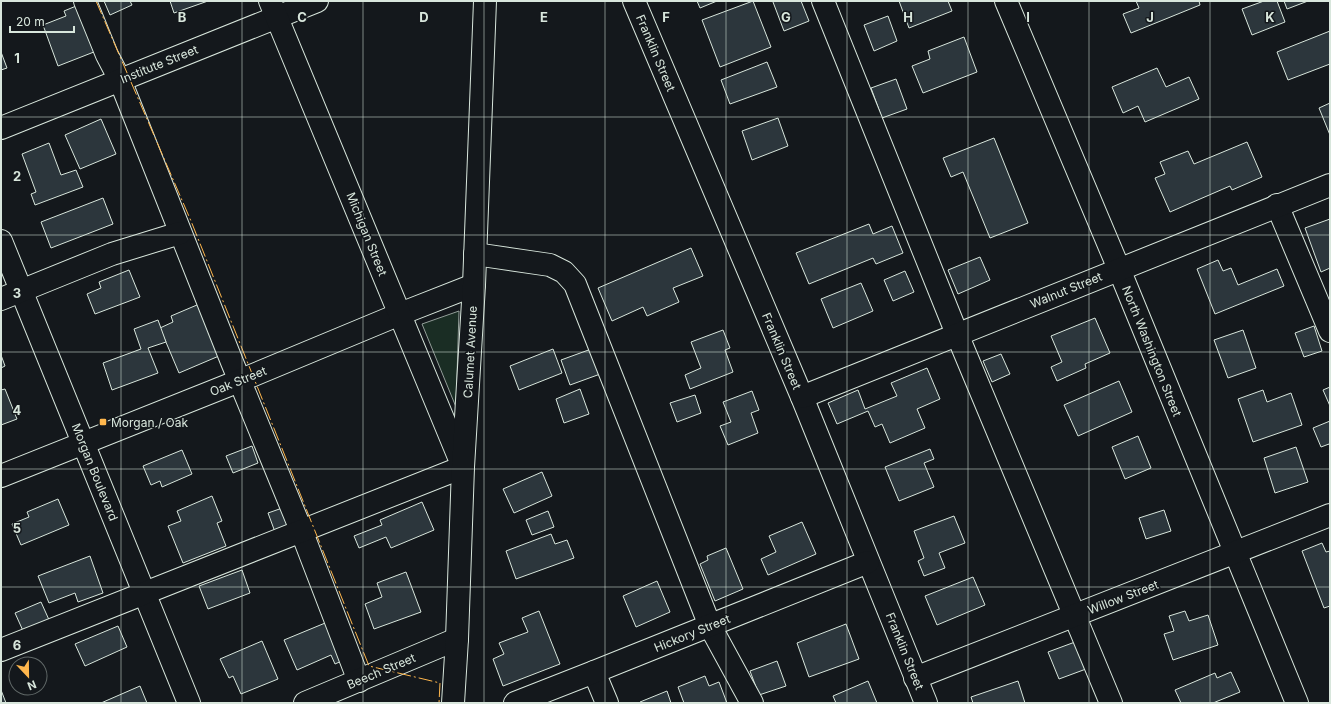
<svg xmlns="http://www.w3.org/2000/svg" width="1331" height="704" font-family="Inter,sans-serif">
  <rect width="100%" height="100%" fill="#14181c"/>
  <path fill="#1a2d24" stroke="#939e99" d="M 459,311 L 456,407 L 422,324 Z"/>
  <g fill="#2c363c" stroke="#d8e6dc">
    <path d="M 104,1 L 130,1 L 132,5 L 110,15 Z"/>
    <path d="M 170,1 L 208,1 L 174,13 Z"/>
    <path d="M 697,1 L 717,1 L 700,8 Z"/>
    <path d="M 753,1 L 771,47 L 720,67 L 702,20 Z"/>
    <path d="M 774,1 L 801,1 L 809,21 L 784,31 L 773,2 Z"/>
    <path d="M 899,1 L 948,1 L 952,11 L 909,28 Z"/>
    <path d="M 1136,1 L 1199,1 L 1200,5 L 1131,33 L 1123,14 L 1139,8 Z"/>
    <path d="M 1264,1 L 1277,1 L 1285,22 L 1252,35 L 1242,9 Z"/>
    <path d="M 1284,1 L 1308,1 L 1287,9 Z"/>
    <path d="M 81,4 L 99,50 L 58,66 L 43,25 L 66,16 L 64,11 Z"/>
    <path d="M 888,16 L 897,41 L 874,51 L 864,25 Z"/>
    <path d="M 1330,31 L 1330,64 L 1288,80 L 1277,52 Z"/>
    <path d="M 964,37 L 977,72 L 923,93 L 912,66 L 930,59 L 928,51 Z"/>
    <path d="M 1,52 L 7,68 L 1,70 Z"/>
    <path d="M 767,62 L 777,87 L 730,104 L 721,80 Z"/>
    <path d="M 1157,68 L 1166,87 L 1189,77 L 1199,99 L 1145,122 L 1138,106 L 1123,113 L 1112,87 Z"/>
    <path d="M 896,79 L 907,109 L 882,118 L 871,88 Z"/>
    <path d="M 1330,103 L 1330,135 L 1319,108 Z"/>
    <path d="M 778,118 L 788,146 L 752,160 L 742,131 Z"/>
    <path d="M 101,119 L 116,154 L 80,169 L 65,135 Z"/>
    <path d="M 994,138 L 1028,223 L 990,238 L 963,172 L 951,177 L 943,158 Z"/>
    <path d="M 1247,142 L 1262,177 L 1232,190 L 1230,186 L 1170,212 L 1155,178 L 1165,174 L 1160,162 L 1188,151 L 1194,164 Z"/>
    <path d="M 49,143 L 61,175 L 76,170 L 83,187 L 35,205 L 31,194 L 36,192 L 22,154 Z"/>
    <path d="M 103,198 L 113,224 L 51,248 L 41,222 Z"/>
    <path d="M 1330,219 L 1330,268 L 1321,272 L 1305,228 Z"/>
    <path d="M 869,224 L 873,234 L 892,226 L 903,253 L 876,264 L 873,258 L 809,284 L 796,253 Z"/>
    <path d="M 691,248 L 703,276 L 673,288 L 679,302 L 647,316 L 643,307 L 612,321 L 598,288 Z"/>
    <path d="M 980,257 L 990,280 L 958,294 L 948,270 Z"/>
    <path d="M 1218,260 L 1223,271 L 1231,268 L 1238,285 L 1277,269 L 1284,286 L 1215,314 L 1197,269 Z"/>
    <path d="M 129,270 L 140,297 L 95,314 L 87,294 L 101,288 L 99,282 Z"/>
    <path d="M 905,271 L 914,292 L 893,301 L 884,280 Z"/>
    <path d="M 861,283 L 873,311 L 833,328 L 821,299 Z"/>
    <path d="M 204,302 L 226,353 L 179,373 L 160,328 L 173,322 L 171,316 Z"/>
    <path d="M 1095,318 L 1110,353 L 1085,364 L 1086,368 L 1057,381 L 1051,367 L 1062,362 L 1051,336 Z"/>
    <path d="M 158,320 L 166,342 L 148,348 L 158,373 L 112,390 L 103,363 L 141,349 L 134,329 Z"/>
    <path d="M 1314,326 L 1322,351 L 1304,357 L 1295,333 Z"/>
    <path d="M 723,330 L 730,348 L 725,350 L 733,372 L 690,389 L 685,375 L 701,368 L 691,342 Z"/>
    <path d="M 1243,330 L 1256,368 L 1228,378 L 1214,340 Z"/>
    <path d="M 594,348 L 603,373 L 570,385 L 561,360 Z"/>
    <path d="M 553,349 L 562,373 L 519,390 L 510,366 Z"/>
    <path d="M 1001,354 L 1010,374 L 992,382 L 983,361 Z"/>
    <path d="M 1,355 L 5,366 L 1,368 Z"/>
    <path d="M 927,368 L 940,399 L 917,409 L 925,428 L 890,443 L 882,424 L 875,427 L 868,411 L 837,424 L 828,403 L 858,390 L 865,409 L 897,396 L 891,383 Z"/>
    <path d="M 1119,381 L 1132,412 L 1078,436 L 1064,405 Z"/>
    <path d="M 1330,387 L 1330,406 L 1323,390 Z"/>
    <path d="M 5,389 L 17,419 L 1,425 L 1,390 Z"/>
    <path d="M 580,389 L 589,414 L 564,423 L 556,399 Z"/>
    <path d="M 1263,390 L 1267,402 L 1291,393 L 1302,425 L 1253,442 L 1238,399 Z"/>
    <path d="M 752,391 L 759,410 L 751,413 L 758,433 L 728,445 L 720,426 L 731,422 L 723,402 Z"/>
    <path d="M 695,395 L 701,413 L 677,422 L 670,403 Z"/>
    <path d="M 1330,421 L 1330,447 L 1329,444 L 1321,447 L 1313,428 Z"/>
    <path d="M 1138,436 L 1151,468 L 1125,479 L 1112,447 Z"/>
    <path d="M 252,446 L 258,463 L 233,473 L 226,456 Z"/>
    <path d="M 1296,447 L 1308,482 L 1275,493 L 1264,458 Z"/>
    <path d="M 930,449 L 934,459 L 924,463 L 934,487 L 899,501 L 885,467 Z"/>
    <path d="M 182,450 L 192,474 L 162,487 L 160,481 L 151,485 L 143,466 Z"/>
    <path d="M 542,472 L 552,496 L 514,513 L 503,489 Z"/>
    <path d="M 212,496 L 222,521 L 217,523 L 226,546 L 183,563 L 168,526 L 181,521 L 177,511 Z"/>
    <path d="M 58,499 L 69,525 L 21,545 L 12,524 L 29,517 L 27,512 Z"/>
    <path d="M 422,502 L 434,530 L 391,548 L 386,537 L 359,548 L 354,536 L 382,525 L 380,520 Z"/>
    <path d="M 288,506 L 295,525 L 275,532 L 268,513 Z"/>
    <path d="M 1164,510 L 1171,531 L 1146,539 L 1139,518 Z"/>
    <path d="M 548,511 L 554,527 L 532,535 L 526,520 Z"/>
    <path d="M 954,516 L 965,543 L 939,553 L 945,568 L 924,576 L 918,561 L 924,558 L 914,531 Z"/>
    <path d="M 802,522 L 816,554 L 768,575 L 761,559 L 776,552 L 769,536 Z"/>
    <path d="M 551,534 L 555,544 L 567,540 L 574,558 L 516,579 L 506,551 Z"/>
    <path d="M 1322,543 L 1326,552 L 1330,551 L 1330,606 L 1324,608 L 1302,551 Z"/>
    <path d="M 726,548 L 743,589 L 715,601 L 700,564 L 708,560 L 707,556 Z"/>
    <path d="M 90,556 L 103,593 L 78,602 L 75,593 L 49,603 L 38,576 Z"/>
    <path d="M 242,570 L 250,593 L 208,609 L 199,586 Z"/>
    <path d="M 406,572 L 421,612 L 374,629 L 365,604 L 382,597 L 377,583 Z"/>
    <path d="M 973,577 L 985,605 L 937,625 L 925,596 Z"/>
    <path d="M 657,581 L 670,612 L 636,627 L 623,596 Z"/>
    <path d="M 41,602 L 50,622 L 24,633 L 15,613 Z"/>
    <path d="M 539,611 L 560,664 L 503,686 L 493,659 L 504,654 L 499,643 L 528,632 L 522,618 Z"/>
    <path d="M 1185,611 L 1189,621 L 1208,615 L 1218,645 L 1173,660 L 1164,634 L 1174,631 L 1169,616 Z"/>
    <path d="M 330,621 L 346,659 L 335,664 L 331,655 L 297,670 L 284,640 Z"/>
    <path d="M 846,624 L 859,659 L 809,677 L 797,643 Z"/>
    <path d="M 118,626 L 127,647 L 85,666 L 75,644 Z"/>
    <path d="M 262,641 L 278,679 L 241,694 L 233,676 L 229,678 L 220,659 Z"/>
    <path d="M 1075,642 L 1086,669 L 1059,679 L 1048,652 Z"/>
    <path d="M 777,661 L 786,686 L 759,695 L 750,671 Z"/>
    <path d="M 1231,672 L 1240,692 L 1213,703 L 1181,703 L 1175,690 L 1215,673 L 1217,678 Z"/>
    <path d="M 705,676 L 709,686 L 719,682 L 727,703 L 684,703 L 678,687 Z"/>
    <path d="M 868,681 L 877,703 L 836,703 L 833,696 Z"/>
    <path d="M 1018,681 L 1025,703 L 973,703 L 971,697 Z"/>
    <path d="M 140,686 L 147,703 L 101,703 Z"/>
    <path d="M 1,690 L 6,703 L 1,703 Z"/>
    <path d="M 667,691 L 671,703 L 640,703 L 640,702 Z"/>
  </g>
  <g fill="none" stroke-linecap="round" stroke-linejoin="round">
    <defs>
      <g id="minor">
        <path d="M 85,1 L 107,55 L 120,80 L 232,362 L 301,530 L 359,681"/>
        <path d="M 634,1 L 802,397 L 926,703"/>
        <path d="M 823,1 L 957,334 L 1111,703"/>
        <path d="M 1006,1 L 1119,269 L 1297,703"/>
        <path d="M 1,128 L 317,1"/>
        <path d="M 1277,205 L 1330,331"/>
        <path d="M 1,241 L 189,703"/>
        <path d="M 475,254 L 550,265 L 564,272 L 575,284 L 710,626 L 752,703"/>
        <path d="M 1,299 L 112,254 L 180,233"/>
        <path d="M 802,397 L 1330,185"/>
        <path d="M 1,476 L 239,381 L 400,314 L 474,285"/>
        <path d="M 1,650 L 463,467 L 270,1"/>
        <path d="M 594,672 L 607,703"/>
        <path d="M 915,678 L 1330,515"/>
        <path d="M 305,703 L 457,639"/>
        <path d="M 515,703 L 594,672 L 868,562"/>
      </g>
      <path id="major" d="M 453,703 L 457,639 L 463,467 L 474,285 L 485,1"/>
    </defs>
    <use href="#minor" stroke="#d8e6dc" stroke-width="24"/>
    <use href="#major" stroke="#d8e6dc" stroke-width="24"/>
    <use href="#minor" stroke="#14181c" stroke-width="22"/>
    <use href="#major" stroke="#14181c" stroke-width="22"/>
    <path stroke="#ffb74d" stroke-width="1" stroke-dasharray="14 3 2 3" stroke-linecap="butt" d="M 96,1 L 191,221 L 369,666 L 440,683 L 439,703"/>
  </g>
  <path fill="none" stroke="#d8e6dc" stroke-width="1" stroke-opacity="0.55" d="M 121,1 L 121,703M 242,1 L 242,703M 363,1 L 363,703M 484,1 L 484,703M 605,1 L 605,703M 726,1 L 726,703M 847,1 L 847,703M 968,1 L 968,703M 1089,1 L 1089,703M 1210,1 L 1210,703M 1,117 L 1330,117M 1,235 L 1330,235M 1,352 L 1330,352M 1,469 L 1330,469M 1,587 L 1330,587"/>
  <rect fill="#ffb74d" stroke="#14181c" stroke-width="1.5" x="99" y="418" width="8" height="8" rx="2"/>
  <g text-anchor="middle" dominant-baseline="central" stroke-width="3" stroke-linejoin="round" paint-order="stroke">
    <g font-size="12" fill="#d8e6dc" stroke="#14181c">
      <text transform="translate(656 53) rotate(67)">Franklin Street</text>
      <text transform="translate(159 64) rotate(-22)">Institute Street</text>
      <text transform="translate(367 234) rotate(68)">Michigan Street</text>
      <text transform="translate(1066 290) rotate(-22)">Walnut Street</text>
      <text transform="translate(782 351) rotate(67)">Franklin Street</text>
      <text transform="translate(1152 351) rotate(68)">North Washington Street</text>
      <text transform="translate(470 352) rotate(-87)">Calumet Avenue</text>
      <text transform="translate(238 381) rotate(-22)">Oak Street</text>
      <text transform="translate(95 472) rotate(68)">Morgan Boulevard</text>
      <text transform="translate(1123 597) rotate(-21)">Willow Street</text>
      <text transform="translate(692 633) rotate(-22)">Hickory Street</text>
      <text transform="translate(905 651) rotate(68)">Franklin Street</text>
      <text transform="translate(381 671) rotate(-23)">Beech Street</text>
    </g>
    <g font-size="12" fill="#d8e6dc" stroke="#14181c" text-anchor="start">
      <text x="111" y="422">Morgan / Oak</text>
    </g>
  </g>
  <g font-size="13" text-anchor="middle" font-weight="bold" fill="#d8e6dc" stroke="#14181c" stroke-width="3" stroke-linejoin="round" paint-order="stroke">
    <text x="182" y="22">B</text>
    <text x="302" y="22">C</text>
    <text x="424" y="22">D</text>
    <text x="544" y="22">E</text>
    <text x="666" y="22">F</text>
    <text x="786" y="22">G</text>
    <text x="908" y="22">H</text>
    <text x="1028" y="22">I</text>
    <text x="1150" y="22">J</text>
    <text x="1270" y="22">K</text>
    <text x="17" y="63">1</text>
    <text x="17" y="181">2</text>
    <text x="17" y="298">3</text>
    <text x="17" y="415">4</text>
    <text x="17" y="533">5</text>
    <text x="17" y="650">6</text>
  </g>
  <rect width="1331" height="704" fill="none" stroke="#d8e6dc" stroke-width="4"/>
  <g transform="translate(28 676) rotate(158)"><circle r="19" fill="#14181c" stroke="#626a69"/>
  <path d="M0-3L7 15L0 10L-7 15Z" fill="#ffb74d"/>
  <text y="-6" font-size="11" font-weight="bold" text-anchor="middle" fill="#d8e6dc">N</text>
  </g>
  <path d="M10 26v6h64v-6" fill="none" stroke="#d8e6dc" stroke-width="2"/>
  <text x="16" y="26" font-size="12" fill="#d8e6dc" stroke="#14181c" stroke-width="3" paint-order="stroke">20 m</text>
</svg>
